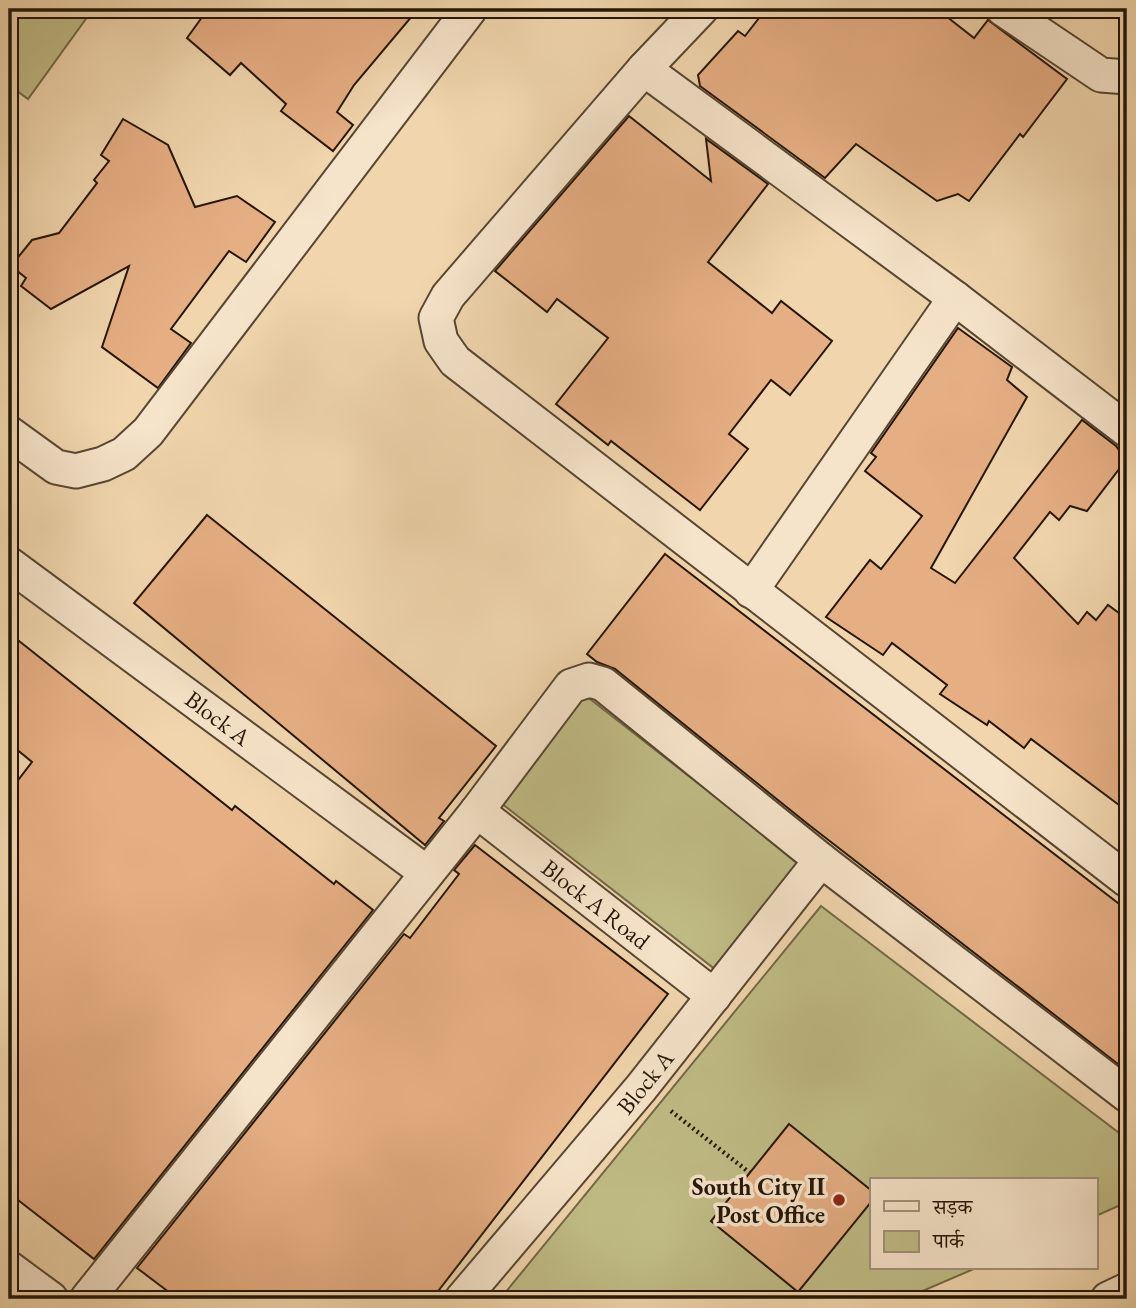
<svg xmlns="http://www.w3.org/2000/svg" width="1136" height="1308" font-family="'EB Garamond','Noto Serif Devanagari',serif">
  <rect width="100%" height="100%" fill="#f1d6ad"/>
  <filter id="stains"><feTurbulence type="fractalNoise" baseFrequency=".00286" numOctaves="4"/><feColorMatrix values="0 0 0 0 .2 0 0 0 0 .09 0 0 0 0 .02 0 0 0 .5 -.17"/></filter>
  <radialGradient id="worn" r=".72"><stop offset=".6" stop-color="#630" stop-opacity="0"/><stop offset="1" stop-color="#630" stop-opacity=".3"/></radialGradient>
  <g fill="#c0bc86" stroke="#726947" stroke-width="2">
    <path d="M 9,9 L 93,9 L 28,99 L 9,85 Z"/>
    <path d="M 581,692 L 799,862 L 716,970 L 497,800 Z"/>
    <path d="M 821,906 L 1127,1139 L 1127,1202 L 1096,1216 L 1096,1180 L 872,1180 L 872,1268 L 976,1268 L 904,1299 L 500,1299 Z"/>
  </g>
  <g fill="#e6ae83" stroke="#241608" stroke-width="2">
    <path d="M 208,9 L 418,9 L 354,85 L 337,112 L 353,125 L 333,151 L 281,111 L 286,104 L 241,63 L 230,75 L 187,38 Z"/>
    <path d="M 766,9 L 937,9 L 974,38 L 988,20 L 1067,79 L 1023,137 L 1020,134 L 969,201 L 958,194 L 937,201 L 856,144 L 825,178 L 700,86 L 698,75 L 738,31 L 745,36 Z"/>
    <path d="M 629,116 L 711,181 L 706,139 L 768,184 L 708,262 L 772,313 L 781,301 L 832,341 L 790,395 L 771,380 L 729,434 L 748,449 L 700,510 L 611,441 L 608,445 L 556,404 L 608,338 L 557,299 L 547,312 L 495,271 Z"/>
    <path d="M 123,119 L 168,145 L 195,207 L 237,196 L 275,222 L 246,262 L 229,251 L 171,329 L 191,343 L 158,388 L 102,347 L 129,266 L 51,309 L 21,286 L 26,278 L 11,266 L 32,240 L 59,233 L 97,183 L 94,180 L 109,161 L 101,155 Z"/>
    <path d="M 958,328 L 1012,367 L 1007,380 L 1027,397 L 931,568 L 955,583 L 1082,420 L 1116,446 L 1126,460 L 1087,511 L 1070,506 L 1059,520 L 1050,512 L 1014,558 L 1078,624 L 1087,612 L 1096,620 L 1108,605 L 1127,619 L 1127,811 L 1031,739 L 1024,748 L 989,721 L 987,725 L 940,694 L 947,685 L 892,643 L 883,655 L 826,617 L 870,560 L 881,569 L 922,516 L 865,471 L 876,457 L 871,453 Z"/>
    <path d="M 207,515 L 496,746 L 439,818 L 444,821 L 425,845 L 134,603 Z"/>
    <path d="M 665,554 L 1127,910 L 1127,1071 L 809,825 L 615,669 L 597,662 L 587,654 Z"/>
    <path d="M 9,633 L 232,810 L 235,806 L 334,884 L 336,881 L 373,910 L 94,1259 L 9,1193 L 9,792 L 32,762 L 9,743 Z"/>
    <path d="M 475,845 L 668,994 L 432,1299 L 178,1299 L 137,1268 L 404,934 L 410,938 L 459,874 L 454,870 Z"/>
    <path d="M 789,1124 L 872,1191 L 872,1201 L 798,1292 L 711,1221 Z"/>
  </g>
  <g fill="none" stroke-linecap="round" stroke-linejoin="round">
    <defs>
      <g id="street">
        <path d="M 701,9 L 644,69 L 448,296 L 436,318 L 441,341 L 455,361 L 1127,880"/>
        <path d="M 1003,9 L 1101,75 L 1127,77"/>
        <path d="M 644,69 L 955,298 L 1127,430"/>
        <path d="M 9,433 L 56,467 L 76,471 L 103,464 L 124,454 L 148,432 L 470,9"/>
        <path d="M 9,564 L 427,873"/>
        <path d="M 751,591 L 955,298"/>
        <path d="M 477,811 L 714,996"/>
        <path d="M 9,1268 L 51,1299"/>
        <path d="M 87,1299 L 477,811 L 571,686 L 589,680 L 603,684 L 821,860 L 1127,1095"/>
        <path d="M 462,1299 L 641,1088 L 821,860"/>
        <path d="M 1108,1299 L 1127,1290"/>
      </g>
    </defs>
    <use href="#street" stroke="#574631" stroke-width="37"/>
    <path stroke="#241608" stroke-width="4.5" stroke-dasharray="2 3.5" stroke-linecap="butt" d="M 671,1111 L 750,1173"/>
    <use href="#street" stroke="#f6e4ca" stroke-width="33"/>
  </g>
  <circle fill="#8f2418" stroke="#f6e4ca" stroke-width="2.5" cx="839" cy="1200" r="7"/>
  <g text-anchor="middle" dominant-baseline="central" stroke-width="7" stroke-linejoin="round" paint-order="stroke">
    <g font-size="24" fill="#241608" stroke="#f6e4ca">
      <text transform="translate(218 718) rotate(37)">Block A</text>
      <text transform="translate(596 904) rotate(38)">Block A Road</text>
      <text transform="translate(645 1082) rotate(-51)">Block A</text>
    </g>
    <g font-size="24" font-weight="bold" fill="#241608" stroke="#f6e4ca" text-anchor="end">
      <text x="825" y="1186">South City II<tspan x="825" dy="28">Post Office</tspan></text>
    </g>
  </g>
  <rect width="1136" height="1308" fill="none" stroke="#f1d6ad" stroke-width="35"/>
  <rect x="10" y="10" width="1115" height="1287" fill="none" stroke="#241608" stroke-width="3.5"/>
  <rect x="18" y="18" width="1101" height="1273" fill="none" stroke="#241608" stroke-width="2"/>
  <rect x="870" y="1178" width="228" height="91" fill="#f6e4ca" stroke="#a2927c" stroke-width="2"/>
  <rect x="884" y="1201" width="35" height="10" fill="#f6e4ca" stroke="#a2927c" stroke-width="2"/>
  <text x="933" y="1214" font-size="21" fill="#241608">सड़क</text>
  <rect x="884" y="1231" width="35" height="21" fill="#c0bc86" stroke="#a2927c" stroke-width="2"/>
  <text x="933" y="1248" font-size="21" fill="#241608">पार्क</text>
  <rect width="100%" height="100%" filter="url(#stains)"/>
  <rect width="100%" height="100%" fill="url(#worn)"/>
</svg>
